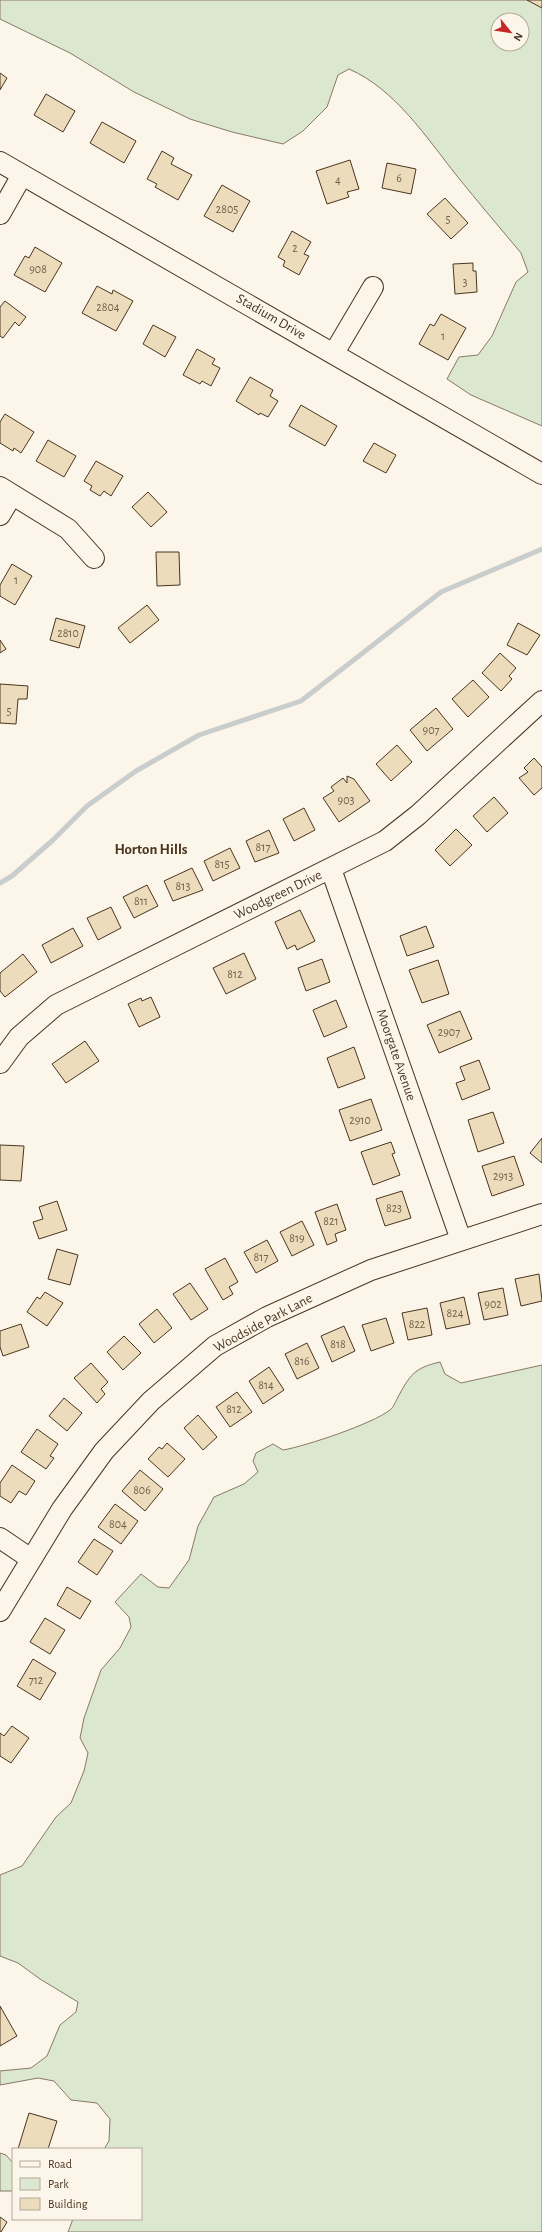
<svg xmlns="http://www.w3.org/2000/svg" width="542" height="2232" font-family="'Alegreya Sans',sans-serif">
  <rect width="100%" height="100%" fill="#fbf6e9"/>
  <g fill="#dce7d0" stroke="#887966" fill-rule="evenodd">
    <path d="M 0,0 L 542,0 L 542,426 L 471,395 L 447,379 L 459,357 L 478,355 L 492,336 L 516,282 L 528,272 L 521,253 C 500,228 478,202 457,176 C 426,137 395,89 349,69 L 338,75 L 327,107 L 303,131 L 283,144 L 232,132 L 190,119 L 134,92 L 70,53 L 0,19 ZM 498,20 L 522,20 L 522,44 L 498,44 Z"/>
    <path d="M 440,1362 L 445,1374 L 461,1383 L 542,1365 L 542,2232 L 68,2232 L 73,2219 L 141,2219 L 141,2149 L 104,2149 L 109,2141 L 110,2119 L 97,2103 L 71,2100 L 54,2081 L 38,2078 L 0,2085 L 0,2071 L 31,2068 L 47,2056 L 60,2025 L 76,2012 L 78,2002 L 40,1979 L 18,1963 L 0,1956 L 0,1875 L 22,1866 L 56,1817 L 71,1803 L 84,1771 L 88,1753 L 80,1738 L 84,1718 L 101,1670 L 120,1648 L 131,1627 L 129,1617 L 115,1602 L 141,1574 L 158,1587 L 169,1588 L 189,1560 L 198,1526 L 214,1497 L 244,1484 L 258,1472 L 253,1461 L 256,1453 L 273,1444 L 283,1450 C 306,1446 372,1424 390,1410 C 393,1408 396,1401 398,1397 C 410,1375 414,1368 440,1362 Z"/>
    <path d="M 0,2153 L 6,2155 L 13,2163 L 13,2191 L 0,2191 Z"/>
  </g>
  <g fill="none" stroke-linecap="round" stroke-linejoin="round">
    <path stroke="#c9cecd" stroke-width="5" d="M 0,883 L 12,876 L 53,840 L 87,806 L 136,771 L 199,735 L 301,701 L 441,592 L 542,549"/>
  </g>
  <g fill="#ecdcbc" stroke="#4a3520">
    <path d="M 527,0 L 542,0 L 542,8 Z"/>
    <path d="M 0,73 L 7,78 L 0,90 Z"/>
    <path d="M 46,94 L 75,111 L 63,132 L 34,115 Z"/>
    <path d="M 102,122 L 136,141 L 124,163 L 90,143 Z"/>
    <path d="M 162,151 L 174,158 L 171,164 L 192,175 L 178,200 L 155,187 L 157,184 L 147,179 Z"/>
    <path d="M 350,160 L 359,189 L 347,192 L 349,197 L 327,204 L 316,171 Z"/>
    <path d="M 387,163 L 416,169 L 411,194 L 382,188 Z"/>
    <path d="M 222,185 L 250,201 L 233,232 L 204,216 Z"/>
    <path d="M 445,198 L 468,223 L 451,239 L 427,214 Z"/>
    <path d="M 292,231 L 311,242 L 304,254 L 309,256 L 299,275 L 283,266 L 285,261 L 278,257 Z"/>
    <path d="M 35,247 L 62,263 L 45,292 L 14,275 L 25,256 L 29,258 Z"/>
    <path d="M 473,263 L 473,271 L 476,271 L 477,292 L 455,294 L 453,264 Z"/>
    <path d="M 97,286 L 112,294 L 113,290 L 133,301 L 116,331 L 82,313 Z"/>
    <path d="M 5,301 L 26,317 L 19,326 L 15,322 L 3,338 L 0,336 L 0,307 Z"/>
    <path d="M 441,314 L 466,328 L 448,360 L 419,344 L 430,324 L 434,326 Z"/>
    <path d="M 153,325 L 176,337 L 165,357 L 143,344 Z"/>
    <path d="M 197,349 L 215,359 L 212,364 L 220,368 L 211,386 L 202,381 L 200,384 L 183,375 Z"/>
    <path d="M 250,377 L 273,390 L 270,396 L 278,401 L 268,417 L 260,413 L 259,415 L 236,401 Z"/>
    <path d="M 301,405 L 337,426 L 325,446 L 289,426 Z"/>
    <path d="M 5,414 L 34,432 L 21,453 L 14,448 L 13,451 L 0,443 L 0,422 Z"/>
    <path d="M 48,440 L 76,456 L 64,477 L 36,461 Z"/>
    <path d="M 374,443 L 396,455 L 386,473 L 363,461 Z"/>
    <path d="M 96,461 L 123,476 L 111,496 L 104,491 L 100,496 L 90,490 L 92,486 L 84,481 Z"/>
    <path d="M 148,492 L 167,512 L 151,527 L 132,507 Z"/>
    <path d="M 156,552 L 179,552 L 180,585 L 157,586 Z"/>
    <path d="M 12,564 L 32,576 L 15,605 L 0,596 L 0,585 Z"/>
    <path d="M 147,605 L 159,620 L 130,643 L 118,628 Z"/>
    <path d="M 56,618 L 85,626 L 79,648 L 50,640 Z"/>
    <path d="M 518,623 L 540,635 L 527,655 L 507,645 Z"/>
    <path d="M 0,640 L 6,649 L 0,653 Z"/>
    <path d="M 500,653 L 516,668 L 509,676 L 512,679 L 501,691 L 482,673 Z"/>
    <path d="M 473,680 L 489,697 L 468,717 L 452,699 Z"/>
    <path d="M 0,684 L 28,686 L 27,699 L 18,699 L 16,724 L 0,723 Z"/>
    <path d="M 436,708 L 453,729 L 427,751 L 410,730 Z"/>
    <path d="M 397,745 L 412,762 L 391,781 L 376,764 Z"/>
    <path d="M 534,758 L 542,767 L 542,788 L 534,795 L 519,778 L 528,772 L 524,768 Z"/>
    <path d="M 347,776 L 354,779 L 370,801 L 339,822 L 323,798 L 334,791 L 331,787 L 343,778 L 347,783 Z"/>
    <path d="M 494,797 L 508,813 L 487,832 L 473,816 Z"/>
    <path d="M 304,808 L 315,830 L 294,841 L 283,819 Z"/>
    <path d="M 456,829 L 472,845 L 450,866 L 435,850 Z"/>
    <path d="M 269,830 L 279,853 L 255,862 L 246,841 Z"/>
    <path d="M 230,848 L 240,868 L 213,881 L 204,861 Z"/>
    <path d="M 192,868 L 203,890 L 173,901 L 164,881 Z"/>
    <path d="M 147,885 L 158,906 L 134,918 L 123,897 Z"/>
    <path d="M 111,907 L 121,928 L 98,940 L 87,918 Z"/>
    <path d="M 300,910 L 315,941 L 297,950 L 295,945 L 287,949 L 275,922 Z"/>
    <path d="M 426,926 L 434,947 L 407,956 L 400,936 Z"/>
    <path d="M 73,928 L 83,946 L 51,963 L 42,945 Z"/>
    <path d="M 244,953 L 256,979 L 226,994 L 213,968 Z"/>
    <path d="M 23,954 L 37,972 L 5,997 L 0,991 L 0,973 Z"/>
    <path d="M 322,959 L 330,982 L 306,991 L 298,968 Z"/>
    <path d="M 438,960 L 449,994 L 422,1003 L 409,970 Z"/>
    <path d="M 151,997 L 160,1017 L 139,1027 L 128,1004 L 141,998 L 142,1001 Z"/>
    <path d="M 336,1000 L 347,1027 L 324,1037 L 313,1010 Z"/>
    <path d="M 460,1011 L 472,1039 L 439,1053 L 427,1025 Z"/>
    <path d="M 85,1041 L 99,1061 L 66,1083 L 52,1064 Z"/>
    <path d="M 354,1047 L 365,1078 L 338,1088 L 327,1058 Z"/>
    <path d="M 479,1060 L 490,1089 L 462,1100 L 456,1083 L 465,1080 L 460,1067 Z"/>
    <path d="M 371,1099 L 382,1130 L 350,1141 L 339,1110 Z"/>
    <path d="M 493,1112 L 504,1143 L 478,1152 L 468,1120 Z"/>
    <path d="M 542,1138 L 542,1163 L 530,1153 Z"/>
    <path d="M 391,1142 L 395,1153 L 392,1154 L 400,1175 L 373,1185 L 361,1152 Z"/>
    <path d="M 0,1145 L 24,1146 L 21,1181 L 0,1180 Z"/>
    <path d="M 514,1156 L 524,1185 L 492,1196 L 482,1166 Z"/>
    <path d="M 402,1191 L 411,1218 L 385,1226 L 376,1199 Z"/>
    <path d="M 57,1201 L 67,1230 L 39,1239 L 33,1222 L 43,1219 L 39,1207 Z"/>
    <path d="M 337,1204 L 346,1230 L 335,1234 L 337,1241 L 327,1245 L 315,1212 Z"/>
    <path d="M 302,1221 L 314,1245 L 292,1256 L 280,1232 Z"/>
    <path d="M 267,1240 L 278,1261 L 256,1273 L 244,1252 Z"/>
    <path d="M 57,1249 L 78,1255 L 70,1285 L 48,1279 Z"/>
    <path d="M 225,1258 L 238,1282 L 229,1287 L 233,1294 L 223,1300 L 205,1269 Z"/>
    <path d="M 539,1274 L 542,1301 L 521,1306 L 515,1279 Z"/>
    <path d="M 190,1283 L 208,1309 L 191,1320 L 173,1294 Z"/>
    <path d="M 503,1288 L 508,1315 L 484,1320 L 478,1293 Z"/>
    <path d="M 45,1292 L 63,1303 L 47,1326 L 27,1312 L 37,1297 L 40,1299 Z"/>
    <path d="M 464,1297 L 470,1324 L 446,1329 L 440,1303 Z"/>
    <path d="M 427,1308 L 432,1335 L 408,1340 L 402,1313 Z"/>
    <path d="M 157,1309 L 172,1328 L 154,1343 L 139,1324 Z"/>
    <path d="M 386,1318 L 394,1343 L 371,1351 L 362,1325 Z"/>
    <path d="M 21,1324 L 29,1347 L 3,1356 L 0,1347 L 0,1331 Z"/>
    <path d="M 344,1326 L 355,1351 L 332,1362 L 321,1336 Z"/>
    <path d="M 124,1336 L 141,1353 L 123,1370 L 107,1352 Z"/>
    <path d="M 307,1343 L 319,1368 L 297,1379 L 285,1354 Z"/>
    <path d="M 91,1363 L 108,1382 L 101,1389 L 105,1394 L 97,1403 L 74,1378 Z"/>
    <path d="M 269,1367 L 284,1390 L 263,1404 L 249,1381 Z"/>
    <path d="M 237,1392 L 252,1412 L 230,1427 L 216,1407 Z"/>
    <path d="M 64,1398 L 82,1413 L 67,1431 L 49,1416 Z"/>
    <path d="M 198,1415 L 217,1437 L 203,1450 L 184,1428 Z"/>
    <path d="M 37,1429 L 58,1444 L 50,1456 L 54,1458 L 46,1469 L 21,1452 Z"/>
    <path d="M 167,1443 L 185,1459 L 168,1477 L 148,1459 L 159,1447 L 162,1449 Z"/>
    <path d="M 12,1465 L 35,1481 L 26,1495 L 19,1491 L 11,1503 L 0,1496 L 0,1483 Z"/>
    <path d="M 140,1470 L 163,1489 L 145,1511 L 122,1491 Z"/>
    <path d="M 115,1504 L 138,1521 L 121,1544 L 98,1527 Z"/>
    <path d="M 94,1539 L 113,1551 L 97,1575 L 78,1562 Z"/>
    <path d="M 67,1587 L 91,1601 L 80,1619 L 57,1605 Z"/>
    <path d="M 45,1618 L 65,1630 L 50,1654 L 30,1642 Z"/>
    <path d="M 33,1659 L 56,1673 L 40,1700 L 17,1686 Z"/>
    <path d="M 12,1726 L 29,1738 L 11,1763 L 0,1756 L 0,1733 L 4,1736 Z"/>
    <path d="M 0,2006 L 17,2036 L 0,2046 Z"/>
    <path d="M 29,2113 L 57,2121 L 48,2149 L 18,2149 Z"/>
    <path d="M 0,2217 L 7,2222 L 1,2232 L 0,2232 Z"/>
  </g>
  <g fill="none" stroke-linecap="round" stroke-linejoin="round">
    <defs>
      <g id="minor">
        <path d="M 0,162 L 542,474"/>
        <path d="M 0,214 L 22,175"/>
        <path d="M 334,353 L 373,287"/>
        <path d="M 0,487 L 68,529 L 94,558"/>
        <path d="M 0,515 L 12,495"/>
        <path d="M 331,869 L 461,1240"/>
        <path d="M 0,1063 L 19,1037 L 56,1005 L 385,841 L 418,815 L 542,701"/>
        <path d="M 0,1538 L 31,1559"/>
        <path d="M 0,1611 L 62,1509 L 104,1451 L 151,1401 L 215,1346 L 267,1317 L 371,1270 L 542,1214"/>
      </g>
    </defs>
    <use href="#minor" stroke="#4a3520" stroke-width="22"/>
    <use href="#minor" stroke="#fbf6e9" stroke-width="20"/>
  </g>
  <g text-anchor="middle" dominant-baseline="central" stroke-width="3" stroke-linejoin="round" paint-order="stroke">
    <g font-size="12" fill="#725f47">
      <text x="399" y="178">6</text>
      <text x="338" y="180">4</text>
      <text x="227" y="209">2805</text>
      <text x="448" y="219">5</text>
      <text x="295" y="248">2</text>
      <text x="38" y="269">908</text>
      <text x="465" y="282">3</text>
      <text x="108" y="307">2804</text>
      <text x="443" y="336">1</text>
      <text x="16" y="580">1</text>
      <text x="68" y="633">2810</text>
      <text x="9" y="711">5</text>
      <text x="431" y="730">907</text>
      <text x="346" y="800">903</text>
      <text x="263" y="847">817</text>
      <text x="222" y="864">815</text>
      <text x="183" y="886">813</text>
      <text x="141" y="901">811</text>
      <text x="235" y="974">812</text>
      <text x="449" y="1032">2907</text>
      <text x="360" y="1120">2910</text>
      <text x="503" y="1176">2913</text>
      <text x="394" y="1208">823</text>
      <text x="331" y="1221">821</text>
      <text x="297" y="1238">819</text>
      <text x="261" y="1257">817</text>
      <text x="493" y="1304">902</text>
      <text x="455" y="1313">824</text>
      <text x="417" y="1324">822</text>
      <text x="338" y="1344">818</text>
      <text x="302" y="1361">816</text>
      <text x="266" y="1385">814</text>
      <text x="234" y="1409">812</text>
      <text x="142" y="1490">806</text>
      <text x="118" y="1524">804</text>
      <text x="36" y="1680">712</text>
    </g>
    <g font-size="14" fill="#4a3520" stroke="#fbf6e9">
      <text transform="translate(271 317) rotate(30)">Stadium Drive</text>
      <text transform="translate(278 895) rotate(-26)">Woodgreen Drive</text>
      <text transform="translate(396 1055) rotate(71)">Moorgate Avenue</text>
      <text transform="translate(263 1323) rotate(-28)">Woodside Park Lane</text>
    </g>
    <g font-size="15" font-weight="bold" fill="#4a3520" stroke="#fbf6e9">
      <text x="151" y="849">Horton Hills</text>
    </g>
  </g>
  <rect x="12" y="2148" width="130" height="72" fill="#fbf6e9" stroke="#b4a999"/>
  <rect x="20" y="2161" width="20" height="6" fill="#fbf6e9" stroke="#b4a999"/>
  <text x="48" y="2168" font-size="12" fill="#4a3520">Road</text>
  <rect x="20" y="2178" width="20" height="12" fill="#dce7d0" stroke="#b4a999"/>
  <text x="48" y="2188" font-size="12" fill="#4a3520">Park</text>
  <rect x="20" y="2198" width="20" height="12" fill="#ecdcbc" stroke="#b4a999"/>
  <text x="48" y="2208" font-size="12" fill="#4a3520">Building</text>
  <g transform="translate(510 32) rotate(120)"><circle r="19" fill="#fbf6e9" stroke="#b4a999"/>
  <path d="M0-3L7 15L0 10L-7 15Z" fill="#c62828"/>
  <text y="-6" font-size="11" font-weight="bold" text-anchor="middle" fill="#4a3520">N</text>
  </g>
</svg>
